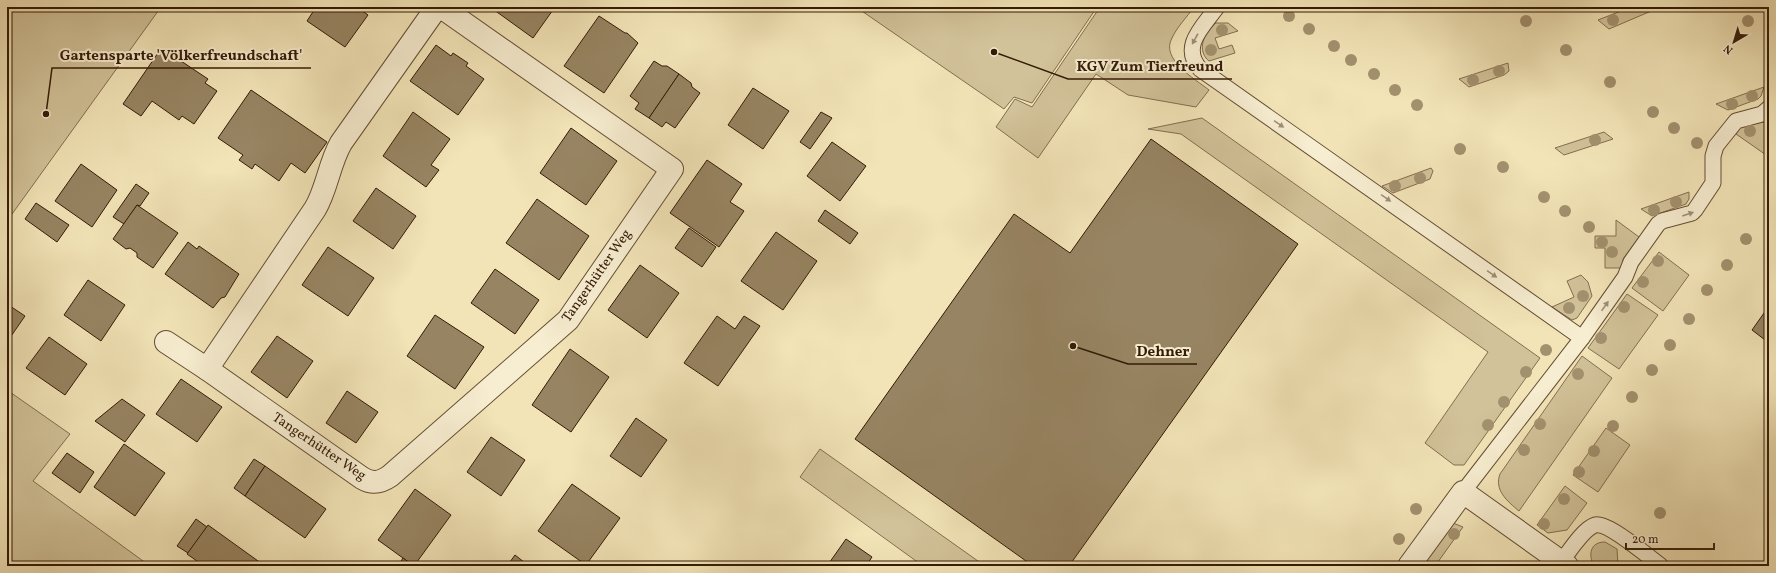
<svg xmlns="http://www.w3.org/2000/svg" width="1776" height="573" font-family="Vollkorn,serif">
  <rect width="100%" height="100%" fill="#f2e4b7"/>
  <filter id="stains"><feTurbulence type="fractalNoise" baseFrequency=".005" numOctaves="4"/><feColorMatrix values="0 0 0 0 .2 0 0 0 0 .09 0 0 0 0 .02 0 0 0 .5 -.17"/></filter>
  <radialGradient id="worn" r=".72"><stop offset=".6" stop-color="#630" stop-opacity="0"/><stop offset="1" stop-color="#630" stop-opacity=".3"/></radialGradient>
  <g fill="#d2c299" stroke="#836e50">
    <path d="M 7,7 L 161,7 L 7,221 Z"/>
    <path d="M 856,7 L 1097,7 L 1032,103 L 1014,97 L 1004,109 Z"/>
    <path d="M 1100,7 L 1194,7 C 1187,17 1177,27 1172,38 C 1160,59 1195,79 1209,90 L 1196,107 L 1128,95 L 1096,74 L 1038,158 L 996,127 L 1015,99 L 1032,107 Z"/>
    <path d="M 1631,7 L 1653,7 L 1656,9 L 1609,29 L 1598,20 Z"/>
    <path d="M 1216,23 L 1228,23 L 1238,31 L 1215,38 L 1219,49 L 1232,45 L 1235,53 L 1209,61 C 1196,51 1204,31 1216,23 Z"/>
    <path d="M 1508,63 L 1509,71 L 1504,75 L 1469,87 L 1459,79 Z"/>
    <path d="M 1764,87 L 1761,96 L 1758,99 L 1728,110 L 1716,104 Z"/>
    <path d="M 1202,118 L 1540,358 L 1464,465 L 1454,465 L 1425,443 L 1488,352 L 1181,134 L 1148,129 Z"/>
    <path d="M 1769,121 L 1769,157 L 1736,134 L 1741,126 Z"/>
    <path d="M 1604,132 L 1613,139 L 1564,155 L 1555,148 Z"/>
    <path d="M 1431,168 L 1433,171 L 1430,179 L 1393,193 L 1382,186 Z"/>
    <path d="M 1689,192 L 1689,199 L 1686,204 L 1652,216 L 1641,209 Z"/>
    <path d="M 1616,220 L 1639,237 L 1623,259 L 1623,268 L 1605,268 L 1605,248 L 1595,248 L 1595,236 L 1616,236 Z"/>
    <path d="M 1659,252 L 1689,275 L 1663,311 L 1632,288 Z"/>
    <path d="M 1581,275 L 1588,282 L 1592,296 L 1577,318 L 1572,320 L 1552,307 L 1574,297 L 1567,281 Z"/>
    <path d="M 1627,294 L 1658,315 L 1619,369 L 1588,348 Z"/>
    <path d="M 1582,356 L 1612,378 L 1519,511 C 1507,501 1494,490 1500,474 Z"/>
    <path d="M 7,390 L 70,434 L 33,481 L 150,566 L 7,566 Z"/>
    <path d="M 1606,428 L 1630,445 L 1598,492 L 1573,475 Z"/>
    <path d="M 820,449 L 985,566 L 923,566 L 800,477 Z"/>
    <path d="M 1565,486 L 1587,503 L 1567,530 L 1548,533 L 1537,525 Z"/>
    <path d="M 1453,523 L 1463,527 L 1435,566 L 1422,566 Z"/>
    <path d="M 1605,542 L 1617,549 L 1618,566 L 1594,566 C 1588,555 1590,542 1605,542 Z"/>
  </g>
  <g fill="#978462" stroke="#341b06">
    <path d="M 316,7 L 357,7 L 368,15 L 345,47 L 307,21 Z"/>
    <path d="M 490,7 L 555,7 L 533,38 Z"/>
    <path d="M 585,7 L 596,7 L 593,12 Z"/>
    <path d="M 599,16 L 625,33 L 627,33 L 638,43 L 604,93 L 564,66 Z"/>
    <path d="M 436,45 L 451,56 L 453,53 L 468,63 L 466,66 L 484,79 L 458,115 L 410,81 Z"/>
    <path d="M 160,50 L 174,59 L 175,57 L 208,79 L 205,83 L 217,91 L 194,124 L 182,116 L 179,120 L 152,101 L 141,116 L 123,104 Z"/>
    <path d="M 654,61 L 662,66 L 667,66 L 679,74 L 649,118 L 635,109 L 639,103 L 630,96 Z"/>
    <path d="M 679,74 L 691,83 L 692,87 L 700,93 L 675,128 L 666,122 L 662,127 L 649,118 Z"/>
    <path d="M 753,88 L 789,111 L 763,149 L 728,125 Z"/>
    <path d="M 251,90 L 327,142 L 305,173 L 291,163 L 279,181 L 255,164 L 252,169 L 239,160 L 243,155 L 218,138 Z"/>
    <path d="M 413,112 L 450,139 L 431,165 L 439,170 L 426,187 L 383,156 Z"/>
    <path d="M 821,112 L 832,118 L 810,149 L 800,142 Z"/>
    <path d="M 571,128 L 617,161 L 586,205 L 540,173 Z"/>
    <path d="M 1151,139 L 1298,244 L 1069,566 L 1033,566 L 855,439 L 1014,214 L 1070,253 Z"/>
    <path d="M 832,142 L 866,166 L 840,201 L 807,176 Z"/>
    <path d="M 707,160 L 742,184 L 730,202 L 744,211 L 719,247 L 670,213 Z"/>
    <path d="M 81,164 L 117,190 L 92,227 L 55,201 Z"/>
    <path d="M 136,184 L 149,193 L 140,206 L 137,205 L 124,224 L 113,217 Z"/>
    <path d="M 376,188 L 416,216 L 393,249 L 353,221 Z"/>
    <path d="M 537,199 L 589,236 L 559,280 L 506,243 Z"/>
    <path d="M 36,203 L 69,225 L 57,242 L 25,219 Z"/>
    <path d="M 137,205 L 178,233 L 153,268 L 137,257 L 137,253 L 130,248 L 126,249 L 113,239 Z"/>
    <path d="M 825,210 L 858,233 L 850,244 L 818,221 Z"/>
    <path d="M 689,228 L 716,247 L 702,267 L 675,248 Z"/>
    <path d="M 776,232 L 817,261 L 783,310 L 741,281 Z"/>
    <path d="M 188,242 L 197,249 L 199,246 L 239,274 L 225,297 L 221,298 L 213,308 L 165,274 Z"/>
    <path d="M 328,247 L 374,278 L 348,316 L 302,285 Z"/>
    <path d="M 640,265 L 679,293 L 647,338 L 608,310 Z"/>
    <path d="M 495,269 L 539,300 L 515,334 L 471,303 Z"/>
    <path d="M 88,280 L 125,305 L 101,341 L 64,315 Z"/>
    <path d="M 7,304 L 25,316 L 7,342 Z"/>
    <path d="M 1769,306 L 1769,343 L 1752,330 Z"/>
    <path d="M 435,315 L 484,347 L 455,389 L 407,356 Z"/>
    <path d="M 717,316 L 735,329 L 744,316 L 760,326 L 718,386 L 684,363 Z"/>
    <path d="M 277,336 L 313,361 L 287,398 L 251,372 Z"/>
    <path d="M 49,337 L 87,364 L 65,395 L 26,368 Z"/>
    <path d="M 570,349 L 609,377 L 571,432 L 532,405 Z"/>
    <path d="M 181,379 L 222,407 L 197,442 L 156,414 Z"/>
    <path d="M 347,391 L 378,412 L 356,443 L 326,423 Z"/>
    <path d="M 122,399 L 145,415 L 125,442 L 95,421 Z"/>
    <path d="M 636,418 L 667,440 L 641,477 L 610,456 Z"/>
    <path d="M 491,437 L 525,460 L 501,496 L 467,472 Z"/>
    <path d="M 124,444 L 165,473 L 135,516 L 94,487 Z"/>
    <path d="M 67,453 L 94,472 L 80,493 L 52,473 Z"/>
    <path d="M 254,459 L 265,466 L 245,496 L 234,488 Z"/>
    <path d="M 265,466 L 326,509 L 305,538 L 245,496 Z"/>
    <path d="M 572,484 L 620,518 L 586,565 L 538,531 Z"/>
    <path d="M 415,489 L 451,515 L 414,566 L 378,540 Z"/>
    <path d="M 196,519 L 207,527 L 188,553 L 177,546 Z"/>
    <path d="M 208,525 L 265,566 L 204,566 L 187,554 Z"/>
    <path d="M 846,539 L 872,557 L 866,566 L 827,566 Z"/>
    <path d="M 515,555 L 529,566 L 507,566 Z"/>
    <path d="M 403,558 L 414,566 L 398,566 Z"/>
  </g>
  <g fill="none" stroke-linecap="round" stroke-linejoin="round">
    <defs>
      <g id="service">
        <path d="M 1217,7 C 1203,27 1180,46 1200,69 L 1582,338"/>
        <path d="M 1463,492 L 1582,338 L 1625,277 L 1631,262 L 1658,224 L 1662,221 L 1692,213 L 1695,210 L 1713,183 L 1713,156 L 1716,146 L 1736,121 L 1762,114 L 1769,108"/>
        <path d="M 1561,562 C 1569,552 1583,529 1595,525 C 1608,522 1649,557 1661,566"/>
      </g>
      <g id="minor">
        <path d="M 437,7 L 341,143 C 329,164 327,189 315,209 L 207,369 L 362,478 C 372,484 380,483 390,476 L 568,320 L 672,169 L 441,7"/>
        <path d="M 166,342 L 207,369"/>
        <path d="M 1409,566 L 1463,492 L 1567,566"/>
      </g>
    </defs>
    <use href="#service" stroke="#644d32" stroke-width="17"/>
    <use href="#minor" stroke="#644d32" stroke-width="24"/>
    <use href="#service" stroke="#f7edd0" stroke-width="15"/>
    <use href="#minor" stroke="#f7edd0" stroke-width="22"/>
  </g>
  <g fill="#a3916e">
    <circle cx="1289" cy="16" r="6"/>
    <circle cx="1613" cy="20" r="6"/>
    <circle cx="1526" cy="21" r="6"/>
    <circle cx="1748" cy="21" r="6"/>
    <circle cx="1309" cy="29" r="6"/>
    <circle cx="1222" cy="30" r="6"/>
    <circle cx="1334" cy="46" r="6"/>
    <circle cx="1211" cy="50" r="6"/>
    <circle cx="1566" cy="50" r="6"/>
    <circle cx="1351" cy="60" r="6"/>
    <circle cx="1499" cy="71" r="6"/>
    <circle cx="1374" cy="74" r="6"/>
    <circle cx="1473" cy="80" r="6"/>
    <circle cx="1610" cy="82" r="6"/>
    <circle cx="1395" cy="90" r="6"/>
    <circle cx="1752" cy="96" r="6"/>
    <circle cx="1732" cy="104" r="6"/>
    <circle cx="1417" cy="105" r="6"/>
    <circle cx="1653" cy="112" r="6"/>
    <circle cx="1674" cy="128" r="6"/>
    <circle cx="1750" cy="131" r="6"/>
    <circle cx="1595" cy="140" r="6"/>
    <circle cx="1697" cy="143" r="6"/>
    <circle cx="1460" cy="149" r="6"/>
    <circle cx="1503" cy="167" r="6"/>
    <circle cx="1420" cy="178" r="6"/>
    <circle cx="1395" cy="186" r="6"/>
    <circle cx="1544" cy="197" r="6"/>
    <circle cx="1676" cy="202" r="6"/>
    <circle cx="1654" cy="210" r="6"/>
    <circle cx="1565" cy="211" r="6"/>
    <circle cx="1589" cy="227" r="6"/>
    <circle cx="1746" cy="239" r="6"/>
    <circle cx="1602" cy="242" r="6"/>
    <circle cx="1612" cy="252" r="6"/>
    <circle cx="1658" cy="261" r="6"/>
    <circle cx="1727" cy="265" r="6"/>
    <circle cx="1643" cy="282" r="6"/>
    <circle cx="1707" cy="290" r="6"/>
    <circle cx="1583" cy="296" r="6"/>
    <circle cx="1624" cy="307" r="6"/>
    <circle cx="1569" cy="308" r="6"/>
    <circle cx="1689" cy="319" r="6"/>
    <circle cx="1601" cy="338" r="6"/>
    <circle cx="1670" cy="345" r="6"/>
    <circle cx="1546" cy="350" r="6"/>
    <circle cx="1652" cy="370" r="6"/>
    <circle cx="1526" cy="372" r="6"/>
    <circle cx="1578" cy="374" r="6"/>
    <circle cx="1632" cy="397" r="6"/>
    <circle cx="1504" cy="402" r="6"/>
    <circle cx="1540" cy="424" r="6"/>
    <circle cx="1488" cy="425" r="6"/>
    <circle cx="1613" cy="426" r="6"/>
    <circle cx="1524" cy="450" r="6"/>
    <circle cx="1594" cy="451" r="6"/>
    <circle cx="1579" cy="472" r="6"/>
    <circle cx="1564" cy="499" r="6"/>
    <circle cx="1416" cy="509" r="6"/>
    <circle cx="1660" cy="513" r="6"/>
    <circle cx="1544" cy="524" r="6"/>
    <circle cx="1454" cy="534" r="6"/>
    <circle cx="1399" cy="539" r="6"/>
  </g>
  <defs><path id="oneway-solid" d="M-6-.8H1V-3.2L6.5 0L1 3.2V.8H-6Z"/></defs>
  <g fill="#9f8e75">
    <use href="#oneway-solid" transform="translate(1195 39) rotate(119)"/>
    <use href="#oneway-solid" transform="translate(1279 124) rotate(35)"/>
    <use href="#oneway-solid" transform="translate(1386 198) rotate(35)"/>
    <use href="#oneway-solid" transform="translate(1688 214) rotate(-19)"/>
    <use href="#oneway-solid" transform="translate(1492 274) rotate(35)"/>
    <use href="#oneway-solid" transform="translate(1605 306) rotate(-55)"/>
  </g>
  <g text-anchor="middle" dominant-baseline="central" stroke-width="4" stroke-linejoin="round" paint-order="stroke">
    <g font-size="14" fill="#341b06" stroke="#f7edd0">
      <text transform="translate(597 276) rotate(-55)">Tangerhütter Weg</text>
      <text transform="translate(319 447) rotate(34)">Tangerhütter Weg</text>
    </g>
  </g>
  <path fill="none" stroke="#341b06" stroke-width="1.5" d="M46 114L52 68H311M994 52L1068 79H1232M1073 346L1128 364H1197"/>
  <g fill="#341b06" stroke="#f7edd0" stroke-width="1.5">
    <circle cx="46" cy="114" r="4"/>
    <circle cx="994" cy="52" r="4"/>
    <circle cx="1073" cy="346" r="4"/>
  </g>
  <g font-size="15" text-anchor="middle" font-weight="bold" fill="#341b06" stroke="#f7edd0" stroke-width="4" stroke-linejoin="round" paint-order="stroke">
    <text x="181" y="60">Gartensparte 'Völkerfreundschaft'</text>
    <text x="1150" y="71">KGV Zum Tierfreund</text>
    <text x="1163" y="356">Dehner</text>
  </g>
  <rect width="1776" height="573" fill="none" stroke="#f2e4b7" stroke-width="24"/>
  <rect x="8" y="8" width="1760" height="557" fill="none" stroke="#341b06" stroke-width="2"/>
  <rect x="12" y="12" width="1752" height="549" fill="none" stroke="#341b06"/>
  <g transform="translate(1734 42) rotate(218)" stroke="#f7edd0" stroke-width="3" paint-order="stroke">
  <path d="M0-3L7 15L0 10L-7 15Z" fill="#341b06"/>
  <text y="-6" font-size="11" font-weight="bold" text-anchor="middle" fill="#341b06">N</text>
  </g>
  <path d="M1626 543v6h88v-6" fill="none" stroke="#341b06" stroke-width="2"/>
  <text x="1632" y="543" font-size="12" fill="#341b06" stroke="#f7edd0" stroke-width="3" paint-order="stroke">20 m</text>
  <rect width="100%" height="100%" filter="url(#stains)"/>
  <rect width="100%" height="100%" fill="url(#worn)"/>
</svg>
